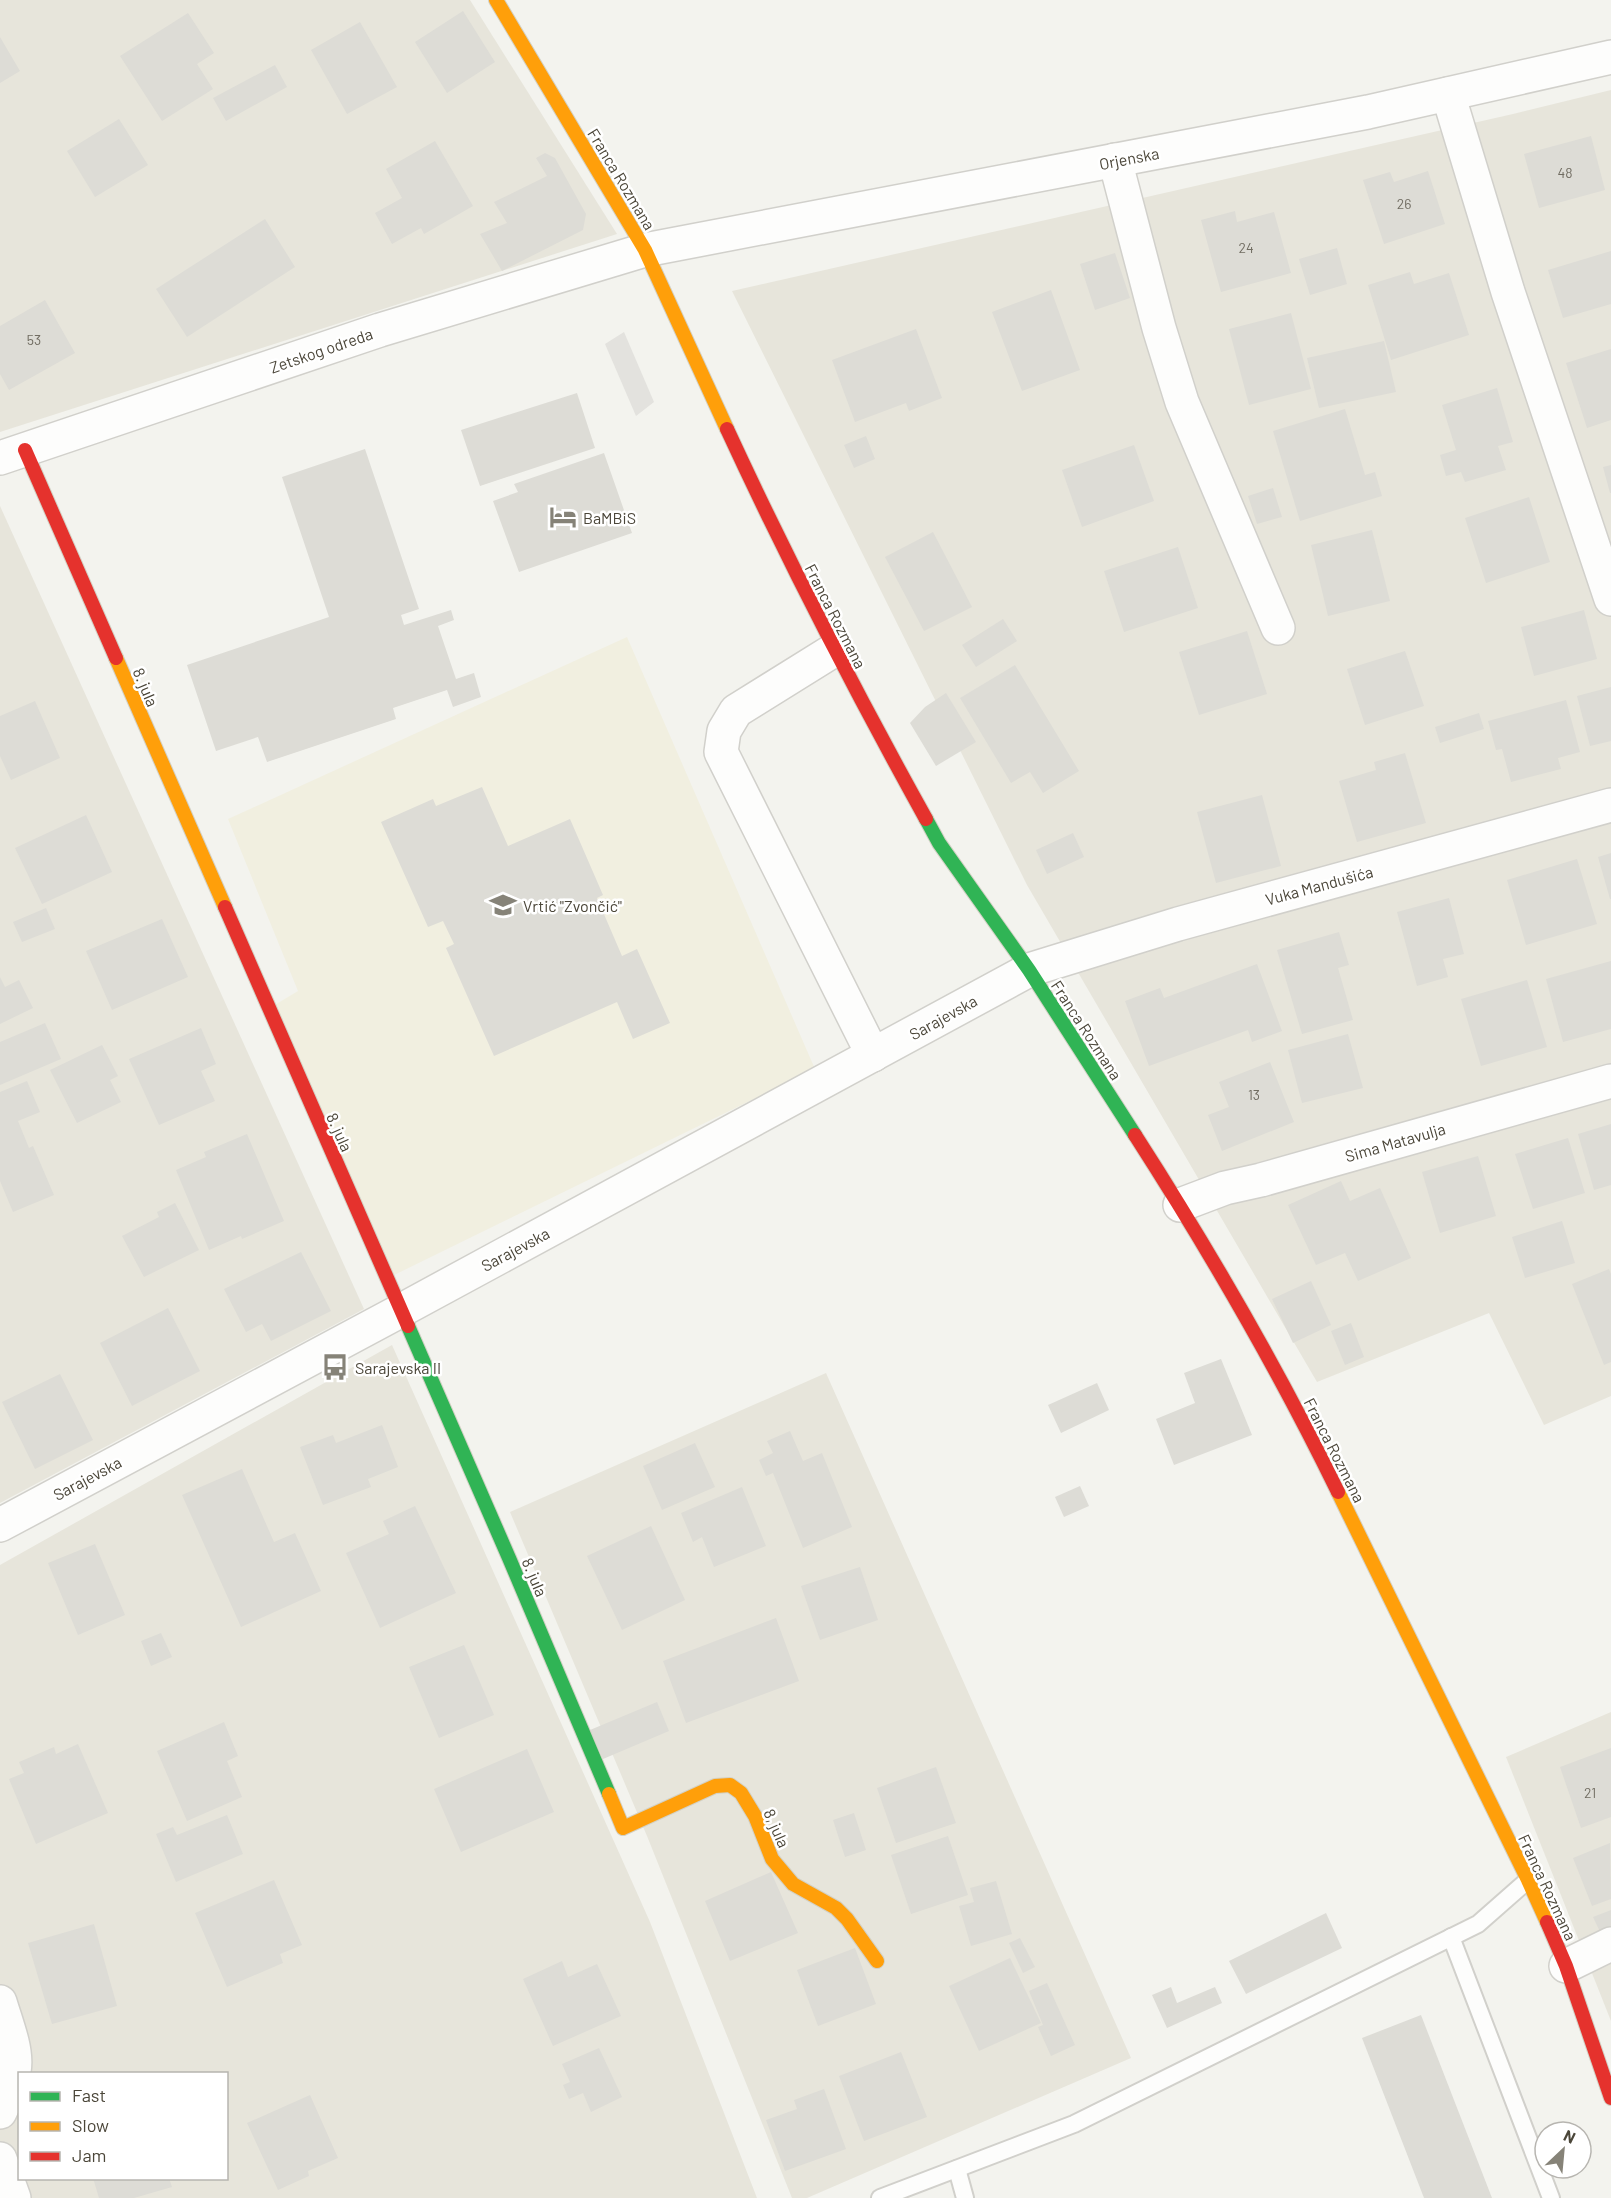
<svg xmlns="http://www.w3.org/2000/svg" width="1611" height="2198" font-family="Barlow,sans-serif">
  <rect width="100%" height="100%" fill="#f3f3ee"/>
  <g fill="#e7e5db" fill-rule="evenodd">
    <path d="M 0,0 L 470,0 L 617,234 L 0,432 Z"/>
    <path d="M 1611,90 L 1611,1396 L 1544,1425 L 1489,1313 L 1317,1382 L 1027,885 L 732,291 L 1513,114 Z"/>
    <path d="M 0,506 L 364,1309 L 0,1503 Z"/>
    <path d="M 392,1345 L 650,1922 L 757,2198 L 0,2198 L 0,1565 ZM 20,2074 L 226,2074 L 226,2178 L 20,2178 Z"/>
    <path d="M 826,1373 L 1131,2058 L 807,2198 L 792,2198 L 647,1836 L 510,1512 Z"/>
    <path d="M 1611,1712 L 1611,2021 L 1506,1757 Z"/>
  </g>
  <path fill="#f1efe0" d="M 627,637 L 815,1069 L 386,1279 L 268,1009 L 298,991 L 228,819 Z"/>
  <path fill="#e3e2de" d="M 624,332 L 654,402 L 636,416 L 605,344 Z"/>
  <g fill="#dddcd6">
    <path d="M 463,11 L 495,62 L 447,93 L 415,42 Z"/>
    <path d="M 188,13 L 214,53 L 197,64 L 213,89 L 162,121 L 120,56 Z"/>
    <path d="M 360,22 L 397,87 L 347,114 L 311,50 Z"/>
    <path d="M 0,37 L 20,71 L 0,83 Z"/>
    <path d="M 275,65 L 287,87 L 226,121 L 213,98 Z"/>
    <path d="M 119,119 L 148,165 L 95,197 L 67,151 Z"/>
    <path d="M 1591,136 L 1605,190 L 1539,208 L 1524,154 Z"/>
    <path d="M 435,141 L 473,206 L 424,234 L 421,228 L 392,244 L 375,213 L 402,198 L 386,169 Z"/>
    <path d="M 545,153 L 555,158 L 586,214 L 583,230 L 502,271 L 480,234 L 507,223 L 494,202 L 547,176 L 536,158 Z"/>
    <path d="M 1428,171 L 1445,224 L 1384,244 L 1363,180 L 1390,172 L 1394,182 Z"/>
    <path d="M 1235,211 L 1237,222 L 1274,212 L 1291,273 L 1221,292 L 1201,220 Z"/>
    <path d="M 265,219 L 295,267 L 187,337 L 156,289 Z"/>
    <path d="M 1337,248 L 1347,284 L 1310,295 L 1299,259 Z"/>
    <path d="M 1611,251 L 1611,304 L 1563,318 L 1548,270 Z"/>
    <path d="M 1115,253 L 1130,298 L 1095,310 L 1080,264 Z"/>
    <path d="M 1410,272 L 1414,284 L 1449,273 L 1469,335 L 1391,360 L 1368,285 Z"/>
    <path d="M 1051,290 L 1080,370 L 1022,391 L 992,312 Z"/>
    <path d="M 45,300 L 75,353 L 9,390 L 0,374 L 0,326 Z"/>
    <path d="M 1291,313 L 1311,389 L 1249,405 L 1229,329 Z"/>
    <path d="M 916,329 L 942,398 L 909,411 L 906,403 L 855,422 L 832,360 Z"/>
    <path d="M 1384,341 L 1396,392 L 1319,408 L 1307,358 Z"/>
    <path d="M 1611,349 L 1611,420 L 1587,428 L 1566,363 Z"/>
    <path d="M 1497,388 L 1513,442 L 1498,446 L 1506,470 L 1465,482 L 1461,472 L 1446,476 L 1440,455 L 1456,450 L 1442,405 Z"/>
    <path d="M 577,393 L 595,448 L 480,486 L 461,430 Z"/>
    <path d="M 1345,409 L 1365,475 L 1375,472 L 1382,496 L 1300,521 L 1273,431 Z"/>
    <path d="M 866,436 L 875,459 L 854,468 L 844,445 Z"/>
    <path d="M 1134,445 L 1154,501 L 1082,527 L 1062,470 Z"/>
    <path d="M 365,449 L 419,609 L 401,615 L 404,625 L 451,610 L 454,620 L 438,626 L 456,679 L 474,673 L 481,697 L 453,707 L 447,690 L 393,708 L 396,719 L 267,762 L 258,737 L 216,751 L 187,665 L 329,617 L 282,477 Z"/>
    <path d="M 604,453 L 632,533 L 519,572 L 493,501 L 518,492 L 514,484 Z"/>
    <path d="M 1611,465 L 1611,493 L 1610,493 L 1603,467 Z"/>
    <path d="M 1273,488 L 1282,517 L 1257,524 L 1248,496 Z"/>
    <path d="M 1529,497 L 1550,562 L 1486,583 L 1465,518 Z"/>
    <path d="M 1372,530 L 1390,601 L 1328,616 L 1311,545 Z"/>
    <path d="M 933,532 L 972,607 L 924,631 L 885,557 Z"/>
    <path d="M 1178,547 L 1198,608 L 1124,632 L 1104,571 Z"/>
    <path d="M 1584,610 L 1597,659 L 1534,676 L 1521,627 Z"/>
    <path d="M 1003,619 L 1017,641 L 976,667 L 962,645 Z"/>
    <path d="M 1247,631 L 1267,694 L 1199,715 L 1179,652 Z"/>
    <path d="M 1405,651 L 1424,706 L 1365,725 L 1347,669 Z"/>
    <path d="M 1015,665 L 1079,771 L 1043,793 L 1030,772 L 1011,783 L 960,698 Z"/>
    <path d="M 1611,687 L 1611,741 L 1590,746 L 1577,696 Z"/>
    <path d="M 946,693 L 976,742 L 936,766 L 910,723 L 925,707 Z"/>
    <path d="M 1566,700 L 1580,752 L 1558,758 L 1561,769 L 1511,782 L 1502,749 L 1496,750 L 1488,721 Z"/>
    <path d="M 35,701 L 60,758 L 11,780 L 0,756 L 0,716 Z"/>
    <path d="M 1479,713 L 1484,729 L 1440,743 L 1435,727 Z"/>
    <path d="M 1405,753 L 1426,823 L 1357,842 L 1339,781 L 1376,770 L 1374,762 Z"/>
    <path d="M 482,787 L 508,846 L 570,819 L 603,895 L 597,898 L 622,956 L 637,949 L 670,1023 L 633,1039 L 617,1002 L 494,1056 L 446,948 L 454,944 L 443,921 L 428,927 L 381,822 L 433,799 L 436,806 Z"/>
    <path d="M 1262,795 L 1281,866 L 1216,883 L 1197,812 Z"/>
    <path d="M 86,815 L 112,872 L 42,904 L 15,848 Z"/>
    <path d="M 1073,833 L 1084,857 L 1047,874 L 1036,850 Z"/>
    <path d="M 1611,853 L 1611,899 L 1610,899 L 1598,857 Z"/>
    <path d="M 1577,859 L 1597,924 L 1526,945 L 1507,880 Z"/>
    <path d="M 1449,898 L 1464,954 L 1443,959 L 1448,977 L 1417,986 L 1397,912 Z"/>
    <path d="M 46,908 L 55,929 L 22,942 L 13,922 Z"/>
    <path d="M 162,919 L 188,977 L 112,1010 L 86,951 Z"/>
    <path d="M 1339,932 L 1349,965 L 1338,968 L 1353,1020 L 1302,1034 L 1277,950 Z"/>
    <path d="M 1611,961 L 1611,1029 L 1563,1042 L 1546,979 Z"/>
    <path d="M 1257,964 L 1282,1031 L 1252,1042 L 1248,1030 L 1149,1066 L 1125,1001 L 1160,988 L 1164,998 Z"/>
    <path d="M 0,977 L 5,987 L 19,980 L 33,1008 L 0,1024 Z"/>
    <path d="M 1527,980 L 1547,1047 L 1481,1066 L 1461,999 Z"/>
    <path d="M 45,1023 L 61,1059 L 0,1085 L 0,1042 Z"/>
    <path d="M 201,1028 L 216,1064 L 201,1071 L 215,1101 L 159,1125 L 129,1059 Z"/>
    <path d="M 1348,1034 L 1363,1088 L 1302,1103 L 1288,1050 Z"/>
    <path d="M 102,1045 L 118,1076 L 110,1080 L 121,1102 L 77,1123 L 50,1070 Z"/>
    <path d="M 1270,1062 L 1294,1122 L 1222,1151 L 1208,1115 L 1229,1107 L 1219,1082 Z"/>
    <path d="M 27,1081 L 40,1112 L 18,1121 L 29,1148 L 33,1146 L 54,1195 L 13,1212 L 0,1181 L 0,1092 Z"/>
    <path d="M 1611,1124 L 1611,1185 L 1594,1190 L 1578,1134 Z"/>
    <path d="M 247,1134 L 284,1221 L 242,1239 L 241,1236 L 209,1250 L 176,1170 L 206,1157 L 204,1152 Z"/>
    <path d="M 1568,1138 L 1585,1193 L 1533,1209 L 1515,1154 Z"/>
    <path d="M 1478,1156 L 1496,1216 L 1440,1233 L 1422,1172 Z"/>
    <path d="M 1341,1181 L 1350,1201 L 1380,1188 L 1411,1258 L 1358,1281 L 1345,1253 L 1316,1265 L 1288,1205 Z"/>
    <path d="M 175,1203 L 199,1250 L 144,1277 L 122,1236 L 159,1217 L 157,1212 Z"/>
    <path d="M 1562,1221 L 1575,1263 L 1525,1278 L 1512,1237 Z"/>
    <path d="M 301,1252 L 331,1311 L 271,1341 L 262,1324 L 246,1332 L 224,1289 Z"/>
    <path d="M 1609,1269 L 1611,1274 L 1611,1362 L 1604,1365 L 1572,1284 Z"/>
    <path d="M 1311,1281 L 1331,1325 L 1293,1343 L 1272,1299 Z"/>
    <path d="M 168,1308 L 200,1371 L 132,1406 L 100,1343 Z"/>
    <path d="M 1351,1323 L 1364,1357 L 1345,1365 L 1331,1331 Z"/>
    <path d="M 1221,1359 L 1252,1435 L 1174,1465 L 1156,1419 L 1195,1403 L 1184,1373 Z"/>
    <path d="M 60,1374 L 93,1440 L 35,1469 L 2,1402 Z"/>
    <path d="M 1097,1383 L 1109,1410 L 1061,1433 L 1048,1405 Z"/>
    <path d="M 382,1425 L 398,1467 L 368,1479 L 371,1487 L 323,1505 L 300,1447 L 333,1435 L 336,1443 Z"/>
    <path d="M 790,1431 L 803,1461 L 822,1453 L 852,1527 L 803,1548 L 773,1473 L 766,1476 L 759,1460 L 773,1453 L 767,1441 Z"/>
    <path d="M 695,1443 L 715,1487 L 662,1510 L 643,1466 Z"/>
    <path d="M 242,1469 L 274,1542 L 295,1533 L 321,1591 L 241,1627 L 182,1495 Z"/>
    <path d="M 1080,1486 L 1089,1506 L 1064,1517 L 1055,1497 Z"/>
    <path d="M 742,1487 L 766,1546 L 714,1567 L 702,1537 L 693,1542 L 681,1513 Z"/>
    <path d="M 415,1506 L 456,1593 L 380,1628 L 346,1553 L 389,1534 L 383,1521 Z"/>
    <path d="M 651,1526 L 685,1600 L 622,1630 L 587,1556 Z"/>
    <path d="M 95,1544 L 125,1615 L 78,1635 L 48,1563 Z"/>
    <path d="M 860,1567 L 878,1620 L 820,1640 L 801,1586 Z"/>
    <path d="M 776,1618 L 799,1681 L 686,1723 L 663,1661 Z"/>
    <path d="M 161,1633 L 172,1657 L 151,1666 L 141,1641 Z"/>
    <path d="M 464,1645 L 494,1715 L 439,1738 L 409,1667 Z"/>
    <path d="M 657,1702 L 669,1731 L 603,1759 L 590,1730 Z"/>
    <path d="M 224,1722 L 238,1756 L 227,1761 L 242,1797 L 187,1821 L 157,1751 Z"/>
    <path d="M 78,1744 L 108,1813 L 36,1844 L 9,1779 L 24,1773 L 19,1762 L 54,1747 L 56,1754 Z"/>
    <path d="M 1611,1748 L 1611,1817 L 1581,1828 L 1560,1767 Z"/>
    <path d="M 527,1749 L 554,1812 L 461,1852 L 434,1789 Z"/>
    <path d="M 936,1767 L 956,1823 L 896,1843 L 877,1788 Z"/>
    <path d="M 854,1813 L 866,1850 L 845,1857 L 833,1820 Z"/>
    <path d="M 227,1815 L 243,1854 L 176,1882 L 156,1834 L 173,1827 L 177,1835 Z"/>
    <path d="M 948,1836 L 968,1895 L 911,1914 L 891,1855 Z"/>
    <path d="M 1610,1843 L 1611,1899 L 1592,1906 L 1573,1858 Z"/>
    <path d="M 771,1872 L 798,1933 L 730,1961 L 705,1901 Z"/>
    <path d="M 274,1880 L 302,1945 L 280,1954 L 283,1963 L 227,1987 L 195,1913 Z"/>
    <path d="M 996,1881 L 1012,1934 L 971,1946 L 959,1906 L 974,1902 L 970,1888 Z"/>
    <path d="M 1611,1910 L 1611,1933 L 1602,1936 L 1593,1917 Z"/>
    <path d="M 1326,1913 L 1342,1948 L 1246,1994 L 1229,1961 Z"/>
    <path d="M 94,1924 L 117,2006 L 52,2024 L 28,1943 Z"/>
    <path d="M 1020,1938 L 1035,1967 L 1023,1973 L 1009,1943 Z"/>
    <path d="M 855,1948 L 876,2004 L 818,2026 L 797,1970 Z"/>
    <path d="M 1010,1958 L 1041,2023 L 979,2051 L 949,1986 Z"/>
    <path d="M 562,1961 L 568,1977 L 597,1964 L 621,2016 L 553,2046 L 523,1979 Z"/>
    <path d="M 1047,1983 L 1075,2045 L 1051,2056 L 1038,2027 L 1043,2025 L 1029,1991 Z"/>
    <path d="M 1171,1987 L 1177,2003 L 1215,1987 L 1222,2003 L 1167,2028 L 1152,1995 Z"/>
    <path d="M 1421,2015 L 1492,2198 L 1424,2198 L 1362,2038 Z"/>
    <path d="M 599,2048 L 622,2097 L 591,2112 L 583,2093 L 569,2099 L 563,2085 L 570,2082 L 562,2064 Z"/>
    <path d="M 901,2052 L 927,2117 L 864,2141 L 839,2076 Z"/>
    <path d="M 824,2089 L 846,2149 L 785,2171 L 766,2120 L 797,2109 L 794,2100 Z"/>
    <path d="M 310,2095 L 338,2158 L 308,2171 L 309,2176 L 278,2190 L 247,2123 Z"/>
    <path d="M 93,2178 L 169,2178 L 172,2187 L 134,2198 L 99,2198 Z"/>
  </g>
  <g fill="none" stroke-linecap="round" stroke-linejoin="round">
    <defs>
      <g id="lane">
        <path d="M 1451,1937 L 1551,2198"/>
        <path d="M 957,2169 L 965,2198"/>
        <path d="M 880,2198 L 1074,2124 L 1478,1924 L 1528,1880"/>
      </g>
      <g id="street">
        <path d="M 1448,94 L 1508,292 L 1611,599"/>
        <path d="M 1115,160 L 1159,328 L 1182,402 L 1278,628"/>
        <path d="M 0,458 L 380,330 L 645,250 L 1368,112 L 1611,57"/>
        <path d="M 834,650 L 736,711 L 724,731 L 721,752 L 873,1055"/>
        <path d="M 1180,1205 L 1225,1188 L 1261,1180 L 1611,1081"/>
        <path d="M 0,1525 L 400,1311 L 1029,970 L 1178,924 L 1611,805"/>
        <path d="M 1566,1966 L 1611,1944"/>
        <path d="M 0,2002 C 15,2051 24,2063 0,2112"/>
        <path d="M 0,2159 L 14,2198"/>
      </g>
      <g id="fast">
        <path d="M 926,819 L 939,843 L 1029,970 L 1135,1135"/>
        <path d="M 408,1326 L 509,1558 L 609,1794"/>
      </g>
      <g id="slow">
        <path d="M 496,0 L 645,250 L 727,429"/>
        <path d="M 116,658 L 225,907"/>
        <path d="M 1338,1492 L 1528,1880 L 1547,1922"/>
        <path d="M 609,1794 L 623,1828 L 715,1786 L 730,1785 L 741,1793 L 755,1816 L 772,1859 L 793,1884 L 836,1908 L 847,1919 L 877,1961"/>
      </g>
      <g id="jam">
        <path d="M 727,429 C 788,561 855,691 926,819"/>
        <path d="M 25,450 L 116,658"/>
        <path d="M 225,907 L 408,1326"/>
        <path d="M 1135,1135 C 1209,1250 1278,1369 1338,1492"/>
        <path d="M 1547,1922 L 1566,1966 L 1611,2098"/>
      </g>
    </defs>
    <use href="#lane" stroke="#d1d0cb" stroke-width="20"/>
    <use href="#street" stroke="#d1d0cb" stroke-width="36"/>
    <use href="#fast" stroke="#d3d1c5" stroke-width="16"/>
    <use href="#slow" stroke="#d3d1c5" stroke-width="16"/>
    <use href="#jam" stroke="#d3d1c5" stroke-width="16"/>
    <use href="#lane" stroke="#fdfdfc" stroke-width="16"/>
    <use href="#street" stroke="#fdfdfc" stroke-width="33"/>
    <use href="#fast" stroke="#30b455" stroke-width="14"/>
    <use href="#slow" stroke="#ff9f0a" stroke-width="14"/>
    <use href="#jam" stroke="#e5322d" stroke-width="14"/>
  </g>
  <defs>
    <symbol id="hotel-bare" viewBox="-9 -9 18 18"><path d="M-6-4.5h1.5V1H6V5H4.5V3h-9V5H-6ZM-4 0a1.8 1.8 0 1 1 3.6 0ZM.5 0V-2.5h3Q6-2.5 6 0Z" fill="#868378" stroke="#fff" stroke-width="2.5" paint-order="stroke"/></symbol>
    <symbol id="school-bare" viewBox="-9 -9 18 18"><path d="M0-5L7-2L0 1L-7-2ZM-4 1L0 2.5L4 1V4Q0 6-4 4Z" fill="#868378" stroke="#fff" stroke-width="2.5" paint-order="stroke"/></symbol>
    <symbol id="bus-bare" viewBox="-9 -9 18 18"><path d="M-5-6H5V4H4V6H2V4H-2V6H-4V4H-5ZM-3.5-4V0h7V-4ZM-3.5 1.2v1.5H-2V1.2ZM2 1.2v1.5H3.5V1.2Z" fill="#868378" stroke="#fff" stroke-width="2.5" paint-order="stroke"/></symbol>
  </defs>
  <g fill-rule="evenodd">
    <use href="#hotel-bare" x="544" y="498" width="38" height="38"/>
    <use href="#school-bare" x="484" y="886" width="38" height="38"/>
    <use href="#bus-bare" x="316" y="1348" width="38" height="38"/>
  </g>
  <g text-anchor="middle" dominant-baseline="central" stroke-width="5" stroke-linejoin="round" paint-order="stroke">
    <g font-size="14" fill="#706c61">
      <text x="1565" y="172">48</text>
      <text x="1404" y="203">26</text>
      <text x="1246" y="247">24</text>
      <text x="34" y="339">53</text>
      <text x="1254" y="1094">13</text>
      <text x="1590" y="1792">21</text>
    </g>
    <g font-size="16" fill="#4b4639" stroke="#fff">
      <text transform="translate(1129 158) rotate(-11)">Orjenska</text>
      <text transform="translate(622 179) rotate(59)">Franca Rozmana</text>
      <text transform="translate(321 350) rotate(-19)">Zetskog odreda</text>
      <text transform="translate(836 616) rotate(63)">Franca Rozmana</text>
      <text transform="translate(146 687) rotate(67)">8. jula</text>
      <text transform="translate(1319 885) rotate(-15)">Vuka Mandušića</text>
      <text transform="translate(943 1017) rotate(-29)">Sarajevska</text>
      <text transform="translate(1087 1030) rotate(57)">Franca Rozmana</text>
      <text transform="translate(340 1132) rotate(66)">8. jula</text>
      <text transform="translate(1395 1142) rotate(-16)">Sima Matavulja</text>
      <text transform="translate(515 1249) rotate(-28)">Sarajevska</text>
      <text transform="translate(1335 1450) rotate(63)">Franca Rozmana</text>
      <text transform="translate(87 1478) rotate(-28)">Sarajevska</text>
      <text transform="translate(535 1577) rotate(67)">8. jula</text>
      <text transform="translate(777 1828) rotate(66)">8, jula</text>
      <text transform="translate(1548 1887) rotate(65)">Franca Rozmana</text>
    </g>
    <g font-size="16" fill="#4b4639" stroke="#fff" text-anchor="start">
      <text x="583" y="517">BaMBiS</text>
      <text x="523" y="905">Vrtić "Zvončić"</text>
      <text x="355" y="1367">Sarajevska II</text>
    </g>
  </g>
  <rect x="18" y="2072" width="210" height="108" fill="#ffffff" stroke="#b7b5b0" stroke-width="1.5"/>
  <rect x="30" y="2092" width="30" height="9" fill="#30b455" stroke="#b7b5b0" stroke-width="1.5"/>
  <text x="72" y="2102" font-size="18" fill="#4b4639">Fast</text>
  <rect x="30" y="2122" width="30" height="9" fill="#ff9f0a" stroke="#b7b5b0" stroke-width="1.5"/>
  <text x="72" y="2132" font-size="18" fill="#4b4639">Slow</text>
  <rect x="30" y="2152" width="30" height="9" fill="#e5322d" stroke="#b7b5b0" stroke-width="1.5"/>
  <text x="72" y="2162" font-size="18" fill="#4b4639">Jam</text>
  <g transform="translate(1563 2150) rotate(26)"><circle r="28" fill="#ffffff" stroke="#b7b5b0" stroke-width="1.5"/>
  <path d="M0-4.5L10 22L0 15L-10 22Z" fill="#868378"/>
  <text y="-9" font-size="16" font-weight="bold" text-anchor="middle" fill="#4b4639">N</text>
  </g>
</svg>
